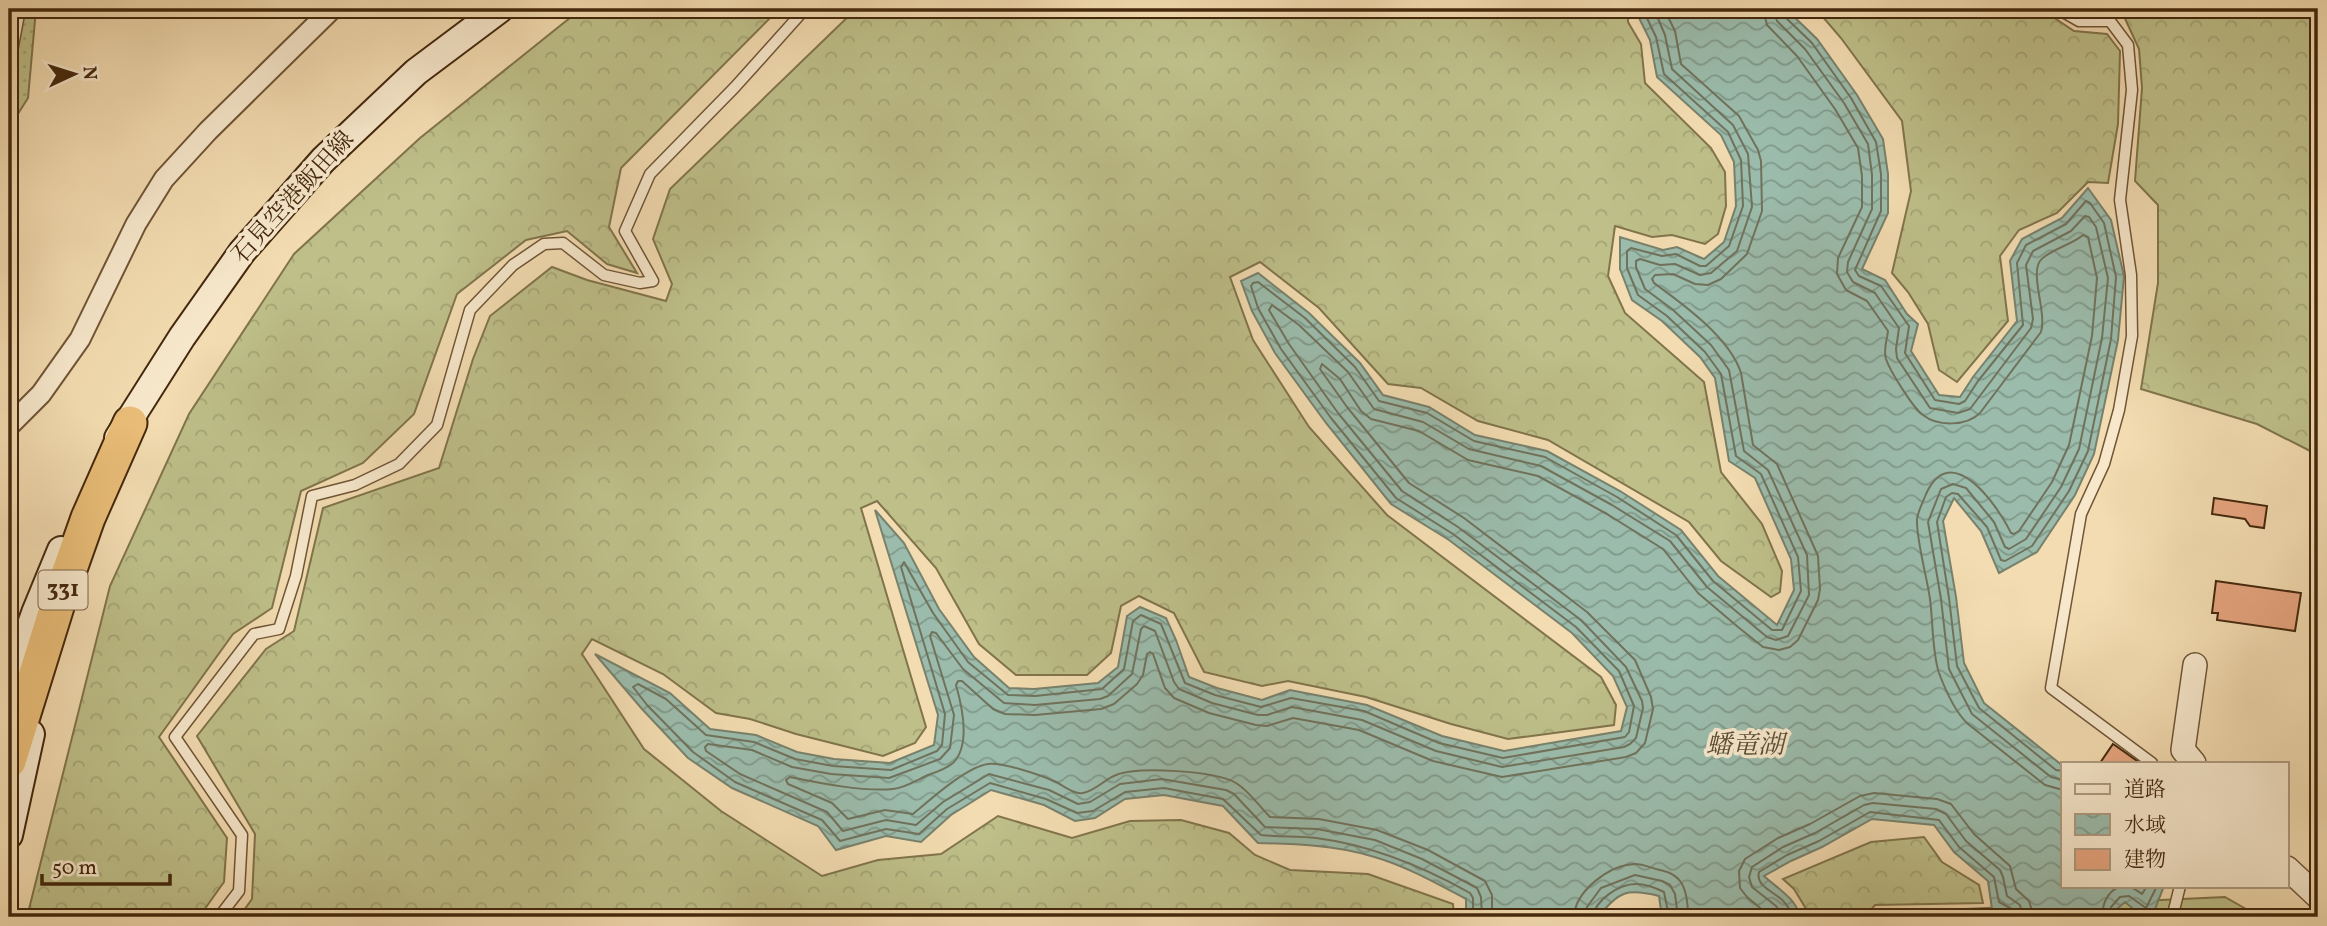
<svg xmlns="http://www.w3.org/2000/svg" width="2327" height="926" font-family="Vollkorn,'Noto Serif JP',serif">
  <defs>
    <pattern id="grass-dots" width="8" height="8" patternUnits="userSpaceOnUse" patternTransform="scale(1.75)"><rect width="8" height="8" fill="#bebf89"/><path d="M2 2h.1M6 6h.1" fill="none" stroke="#a4a475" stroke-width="1.8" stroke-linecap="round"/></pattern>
    <pattern id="forest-crowns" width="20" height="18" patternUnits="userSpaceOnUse" patternTransform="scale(1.75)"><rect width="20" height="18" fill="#bebf89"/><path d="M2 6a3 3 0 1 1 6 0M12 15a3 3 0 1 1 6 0" fill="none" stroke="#a4a475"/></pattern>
    <pattern id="water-waves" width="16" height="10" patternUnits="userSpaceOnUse" patternTransform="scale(1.75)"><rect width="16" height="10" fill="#9bbcac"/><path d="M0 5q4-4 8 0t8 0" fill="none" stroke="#80998a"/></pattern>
  </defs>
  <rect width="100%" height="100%" fill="#f3dcb1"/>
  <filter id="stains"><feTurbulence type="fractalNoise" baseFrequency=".00286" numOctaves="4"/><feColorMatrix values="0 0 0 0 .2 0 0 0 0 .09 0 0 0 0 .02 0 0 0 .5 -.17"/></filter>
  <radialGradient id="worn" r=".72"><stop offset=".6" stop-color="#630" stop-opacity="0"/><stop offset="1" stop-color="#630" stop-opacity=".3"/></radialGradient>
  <path fill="url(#grass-dots)" stroke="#81744b" stroke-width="2" d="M 9,9 L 36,9 L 28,98 L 9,128 Z"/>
  <g fill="url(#forest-crowns)" stroke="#81744b" stroke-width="2">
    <path d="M 581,9 L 779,9 L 621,168 L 609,227 L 637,273 L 607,264 L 567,231 L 526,240 L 457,294 L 414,414 L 363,463 L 301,491 L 272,608 L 233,634 L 159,737 L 227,838 L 224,882 L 199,917 L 27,917 L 110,586 L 189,414 L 294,254 L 420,138 Z"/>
    <path d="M 856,9 L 1628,9 L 1628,22 L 1641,44 L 1645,83 L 1711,148 L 1725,172 L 1726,206 L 1718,234 L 1705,244 L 1672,235 L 1652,237 L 1615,226 L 1608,276 L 1625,313 L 1704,382 L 1721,472 L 1762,524 L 1782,571 L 1780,592 L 1771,597 L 1721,561 L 1689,522 L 1548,440 L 1478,421 L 1421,388 L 1388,384 L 1319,308 L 1260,262 L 1230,277 L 1253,340 L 1309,427 L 1387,515 L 1601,677 L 1616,705 L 1614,725 L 1508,739 L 1451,724 L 1366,697 L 1288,681 L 1262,686 L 1204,672 L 1174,613 L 1139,596 L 1121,606 L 1111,653 L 1087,675 L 1016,675 L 979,644 L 936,568 L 877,501 L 861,508 L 926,727 L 915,743 L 883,756 L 796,734 L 750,719 L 716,713 L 663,674 L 592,639 L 582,654 L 644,749 L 721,811 L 822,876 L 878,860 L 941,854 L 998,816 L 1072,838 L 1130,821 L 1181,820 L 1229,833 L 1255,855 L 1290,870 L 1368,874 L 1453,904 L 1454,917 L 239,917 L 252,899 L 255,834 L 197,736 L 266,649 L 294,631 L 323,508 L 439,468 L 473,359 L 490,316 L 552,267 L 587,280 L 666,301 L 672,284 L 653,239 L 670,189 Z"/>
    <path d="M 1816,9 L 2041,9 L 2074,31 L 2107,34 L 2120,51 L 2118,124 L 2108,183 L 2088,182 L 2057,213 L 2019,230 L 2000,256 L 2008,321 L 1957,382 L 1939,370 L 1928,324 L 1908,292 L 1892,273 L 1911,191 L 1902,121 L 1841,38 Z"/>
    <path d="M 2106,9 L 2318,9 L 2318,455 L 2257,424 L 2141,389 L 2158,283 L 2158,205 L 2135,181 L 2142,88 L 2139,49 L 2122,12 Z"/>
    <path d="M 1924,837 L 1942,862 L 1979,885 L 1983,903 L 1875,905 L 1865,917 L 1811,917 L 1794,889 L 1783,879 L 1871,842 Z"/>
  </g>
  <path fill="#bebf89" stroke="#81744b" stroke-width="2" d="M 2225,897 L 2260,917 L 1877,917 L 1880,913 Z"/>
  <path fill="url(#water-waves)" stroke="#78816c" stroke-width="2" d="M 1639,9 L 1786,9 L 1817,39 L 1857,95 L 1883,139 L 1888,174 L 1888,213 L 1862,269 L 1885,280 L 1907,314 L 1918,324 L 1911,351 L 1939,395 L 1960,397 L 1973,377 L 2017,321 L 2010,261 L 2022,239 L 2062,218 L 2088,188 L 2111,220 L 2124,276 L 2118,340 L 2094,454 L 2075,495 L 2037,552 L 1999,573 L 1981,531 L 1954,498 L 1943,521 L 1956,597 L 1964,663 L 1984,703 L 2063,766 L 2063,886 L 2164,886 L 2155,909 L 2149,917 L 2143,917 L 2125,902 L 2117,909 L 2126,917 L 2015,917 L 1992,909 L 1988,881 L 1954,852 L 1934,825 L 1872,819 L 1822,847 L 1791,861 L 1764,876 C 1778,889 1796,898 1800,917 L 1662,917 L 1659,896 C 1627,888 1619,891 1598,917 L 1466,917 L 1466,899 C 1436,883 1404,865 1371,856 C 1334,845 1296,844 1258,843 L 1223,806 L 1164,795 L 1125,799 L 1095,818 L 1075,821 L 1044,805 L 991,790 L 951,815 L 921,842 L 886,836 L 836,850 L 818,826 L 732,788 L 688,758 L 642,709 L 595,654 L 670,693 L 710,729 L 756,735 L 797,752 L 834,759 L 890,763 L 934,745 L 938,715 L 875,510 L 904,543 L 939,609 L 974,657 L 1009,688 L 1034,689 L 1098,683 L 1118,667 L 1127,616 L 1140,607 L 1166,618 L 1176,640 L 1189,677 L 1217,688 L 1262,700 L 1290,690 L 1367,705 L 1442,736 L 1504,751 L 1621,731 L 1627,707 L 1613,676 L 1572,633 L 1449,540 L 1391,504 L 1326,423 L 1275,353 L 1252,311 L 1241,281 L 1258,273 L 1309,313 L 1360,363 L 1383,395 L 1429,407 L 1475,435 L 1547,451 L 1620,491 L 1681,530 L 1718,576 L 1777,625 L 1794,590 L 1791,559 L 1755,478 L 1729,461 L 1715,378 L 1700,357 L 1662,321 L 1632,300 L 1620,269 L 1620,237 L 1663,250 L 1677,247 L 1704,259 L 1724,242 L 1736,206 L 1734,162 L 1721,135 L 1657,77 L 1650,40 L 1637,14 Z"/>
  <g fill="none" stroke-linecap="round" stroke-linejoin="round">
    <g stroke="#70725c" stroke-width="2">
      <path d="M 1763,9 L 1767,25 L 1797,56 L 1835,109 L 1858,148 L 1862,176 L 1862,207 L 1838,258 L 1837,274 L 1846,290 L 1867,301 L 1888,331 C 1887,341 1883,349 1886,359 C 1890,371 1913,408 1923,415 C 1938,427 1967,426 1980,413 L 2041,332 C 2047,313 2030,275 2040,261 C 2048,250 2072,245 2083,235 L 2088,237 L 2097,278 L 2092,336 L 2069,445 L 2052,482 L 2019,531 L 2014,534 L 2011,533 C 1998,506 1951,438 1926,494 C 1923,502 1918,511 1917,519 C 1916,539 1927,577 1930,599 C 1933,621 1932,652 1939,673 C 1945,689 1955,712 1968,724 L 2045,785 L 2063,790"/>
      <path d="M 1773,9 L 1777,21 L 1805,49 L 1844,103 L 1868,144 L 1872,175 L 1872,209 L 1848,262 L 1847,272 L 1853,282 L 1875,293 L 1899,328 L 1896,349 L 1897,358 L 1930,408 L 1958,413 L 1970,409 L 2031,328 L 2033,319 L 2026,265 L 2033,251 L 2071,231 L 2085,216 L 2089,217 L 2096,227 L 2108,278 L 2102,338 L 2079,449 L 2061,487 L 2026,539 L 2009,549 L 2005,547 L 1994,522 L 1966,488 L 1953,484 L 1941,489 L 1928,522 L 1941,599 L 1949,669 L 1972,714 L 2051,777 L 2063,780"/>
      <path d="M 1782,9 L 1784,16 L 1812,43 L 1851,98 L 1876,142 L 1881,174 L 1881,211 L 1855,270 L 1859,276 L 1881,286 L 1909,326 L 1905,353 L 1935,400 L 1959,404 L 1965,401 L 1978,381 L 2023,325 L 2017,263 L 2026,245 L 2066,224 L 2086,201 L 2090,203 L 2104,223 L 2116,277 L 2111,339 L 2088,451 L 2069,491 L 2032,546 L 2005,561 L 2001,560 L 1987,527 L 1958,494 L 1952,493 L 1946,497 L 1937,522 L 1949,598 L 1957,666 L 1979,708 L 2056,770 L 2063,771"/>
      <path d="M 1473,917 L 1473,898 L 1470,893 C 1422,866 1371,845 1316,838 C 1298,836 1280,837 1261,835 L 1223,799 L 1164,788 L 1125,792 L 1093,811 L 1077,813 L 1046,799 L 990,783 L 947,809 L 919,834 L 886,829 L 840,841 L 822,820 L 735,782 L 693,752 L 647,705 L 633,687 L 638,684 L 666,699 L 706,735 L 754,742 L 795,759 L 833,766 L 891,770 L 937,751 L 942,745 L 945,714 L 901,567 L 904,562 L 933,613 L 968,662 L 1008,695 L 1035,696 L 1102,689 L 1124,669 L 1133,621 L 1141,615 L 1161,624 L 1185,683 L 1215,695 L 1261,707 L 1291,698 L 1364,711 L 1439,743 L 1503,758 L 1625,737 L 1629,732 L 1634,706 L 1619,671 L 1576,627 L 1453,534 L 1396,498 L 1331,418 L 1281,349 L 1258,308 L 1251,286 L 1253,283 L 1258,282 L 1305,318 L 1355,367 L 1379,401 L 1427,413 L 1474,441 L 1545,457 L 1617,497 L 1676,535 L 1713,581 L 1772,630 L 1782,630 L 1801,591 L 1798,557 L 1761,474 L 1736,456 L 1721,374 L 1705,352 L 1667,316 L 1638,295 L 1627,268 L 1627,251 L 1631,248 L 1662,256 L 1676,254 L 1700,266 L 1706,266 L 1729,246 L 1743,206 L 1741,160 L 1728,132 L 1664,74 L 1656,37 L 1645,14 L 1645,9"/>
      <path d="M 1482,917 L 1481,897 L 1477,888 L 1422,859 L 1375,840 L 1317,829 L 1265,827 L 1234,794 L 1226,790 L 1162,779 L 1120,784 L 1090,802 L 1078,804 L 1049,790 L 989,774 L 943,802 L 916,825 L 886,820 L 843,831 L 827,812 L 740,774 L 706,751 L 705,747 L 708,744 L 752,750 L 792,767 L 831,774 L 889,778 L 940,759 L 950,748 L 954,715 L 930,636 L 932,632 L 936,633 L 963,669 L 1004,703 L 1035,705 L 1100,699 L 1108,696 L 1132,674 L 1141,629 L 1144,626 L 1155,631 L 1174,682 L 1179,689 L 1212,703 L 1258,715 L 1267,715 L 1292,707 L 1362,720 L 1436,751 L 1502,767 L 1624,747 L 1630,744 L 1636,738 L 1643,708 L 1642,701 L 1626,667 L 1581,620 L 1458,527 L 1402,491 L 1338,413 L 1289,344 L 1269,310 L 1272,305 L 1299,325 L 1348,372 L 1374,409 L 1423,422 L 1469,449 L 1541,466 L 1612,505 L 1670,541 L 1707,587 L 1767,637 L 1776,640 L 1788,636 L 1809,595 L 1807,555 L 1768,470 L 1744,451 L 1729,370 L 1711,345 L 1672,309 L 1645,289 L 1636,267 L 1636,261 L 1640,259 L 1660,265 L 1675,264 L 1700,275 L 1711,273 L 1737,251 L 1752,207 L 1748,154 L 1733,125 L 1672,69 L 1665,35 L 1654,9"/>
      <path d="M 1492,917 L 1492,895 L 1485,881 L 1428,850 L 1377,830 L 1319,819 L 1270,817 C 1259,806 1249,791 1236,783 C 1216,771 1138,766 1116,775 C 1105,779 1095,791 1083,793 C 1074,795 1063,785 1054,781 C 1040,775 1003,762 988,764 C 966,767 930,800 913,814 L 885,810 L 848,819 L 832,803 L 788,784 L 786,780 L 790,777 C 819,783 864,792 893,789 C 905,788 917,780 928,775 C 937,772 946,769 953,763 C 971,745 962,706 956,685 L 958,681 L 962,681 L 993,709 L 1005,714 L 1035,715 L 1101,709 L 1114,704 L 1137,684 L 1143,675 L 1147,654 L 1150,652 L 1153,654 L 1165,688 L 1174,698 L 1209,713 L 1256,725 L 1267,726 L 1293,718 L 1359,730 L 1433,761 L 1502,777 L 1626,757 L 1636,753 L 1645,743 L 1653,709 L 1651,697 L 1635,660 L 1587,612 L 1464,518 L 1409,483 L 1347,407 L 1320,369 L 1322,364 L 1340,379 L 1361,411 L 1371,419 L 1419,431 L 1468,460 L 1538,476 L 1607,514 L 1663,549 L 1698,593 L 1738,627 L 1763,647 L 1779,650 L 1790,647 L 1798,640 L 1818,600 L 1820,589 L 1818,556 L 1777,464 L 1753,445 L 1741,373 C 1730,338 1683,304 1654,283 L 1652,279 L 1655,275 L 1673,274 L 1695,284 L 1708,285 L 1721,279 L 1747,254 L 1762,211 L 1761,161 L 1758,150 L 1739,116 L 1681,64 L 1675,31 L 1664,9"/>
      <path d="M 1574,917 C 1575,891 1609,865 1635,864 C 1642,864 1649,867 1656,869 C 1665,871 1674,873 1680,881 C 1687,890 1688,906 1688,917"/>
      <path d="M 1584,917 L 1587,907 L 1601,888 L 1635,875 L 1662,881 L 1670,885 L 1675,894 L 1678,917"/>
      <path d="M 1593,917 C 1595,900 1619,884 1636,884 C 1644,884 1656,888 1664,892 L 1669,917"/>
      <path d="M 1771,917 L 1747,897 L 1740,888 L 1739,871 L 1745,859 L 1778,838 L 1810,824 L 1860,796 L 1874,793 L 1937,799 L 1951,804 L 1974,834 L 2010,866 L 2016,889 L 2029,901 L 2034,917"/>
      <path d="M 1784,917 L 1776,906 L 1752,887 L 1749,877 L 1752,867 L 1783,847 L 1815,833 L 1864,805 L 1873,803 L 1936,809 L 1946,814 L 1966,841 L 2000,870 L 2003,877 L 2007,896 L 2020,905 L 2023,917"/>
      <path d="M 1794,917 C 1791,912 1788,906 1784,902 C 1776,892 1755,887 1759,872 L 1787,855 L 1819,841 L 1870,812 L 1939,820 L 1959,847 L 1994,877 L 1999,902 L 2012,909 L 2014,917"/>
      <path d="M 2104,917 C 2100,904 2110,886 2126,886 C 2132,886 2137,891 2142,894 L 2147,886"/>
      <path d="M 2116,917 L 2112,913 L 2111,907 L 2120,897 L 2129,896 L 2146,908 L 2157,886"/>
    </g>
  </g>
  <g fill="#e7a57f" stroke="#44280d" stroke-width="2">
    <path d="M 2214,498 L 2267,506 L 2264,528 L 2250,526 L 2245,519 L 2212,514 Z"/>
    <path d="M 2216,581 L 2301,593 L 2295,631 L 2217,620 L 2218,613 L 2212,613 Z"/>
    <path d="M 2113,744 L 2116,746 L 2140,763 L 2100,763 Z"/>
  </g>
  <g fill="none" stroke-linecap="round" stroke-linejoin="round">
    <defs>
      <g id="service">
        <path d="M 2058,9 L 2079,21 L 2110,21 L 2128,45 L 2132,90 L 2120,200 L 2131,275 L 2132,336 L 2119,410 L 2104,464 L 2081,514 L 2051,688 L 2152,763"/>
        <path d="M 9,67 L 20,9"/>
        <path d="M 219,917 L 239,891 L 242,835 L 175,737 L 254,634 L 279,629 L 296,576 L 312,496 L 355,485 L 399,464 L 437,425 L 470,310 L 513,265 L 544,244 L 563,243 L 604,275 L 640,283 L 653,281 L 625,231 L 650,174 L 735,87 L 805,9"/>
        <path d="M 2169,917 L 2173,914 L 2180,886"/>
      </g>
      <path id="minor" d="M 9,426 L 41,394 L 80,339 L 136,224 L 164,179 L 208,131 L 332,9"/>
      <g id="tertiary">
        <path d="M 2194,763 L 2183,750 L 2195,665"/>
        <path d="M 2287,868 L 2318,897"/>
      </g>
      <g id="secondary">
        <path d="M 118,438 L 182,337 L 242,252 L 323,160 L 416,72 L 500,9"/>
        <path d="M 9,686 L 35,613 L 61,550"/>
        <path d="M 9,835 L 31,734"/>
      </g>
      <path id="motorway" d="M 9,761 L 59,600 L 88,518 L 130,423"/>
    </defs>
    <use href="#service" stroke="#705536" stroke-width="13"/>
    <use href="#minor" stroke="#705536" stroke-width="23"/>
    <use href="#tertiary" stroke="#705536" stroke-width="26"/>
    <use href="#secondary" stroke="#44280d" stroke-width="30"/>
    <use href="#motorway" stroke="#44280d" stroke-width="37"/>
    <use href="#service" stroke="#f7e8cc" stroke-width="10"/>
    <use href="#minor" stroke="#f7e8cc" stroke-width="19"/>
    <use href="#tertiary" stroke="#f7e8cc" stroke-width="23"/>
    <use href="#secondary" stroke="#f7e8cc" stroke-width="26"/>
    <use href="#motorway" stroke="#eabe78" stroke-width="33"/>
  </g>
  <g text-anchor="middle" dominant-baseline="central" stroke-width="7" stroke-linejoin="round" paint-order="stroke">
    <rect fill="#f7e8cc" stroke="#7a6246" stroke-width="2" x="38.5" y="570.5" width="49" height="39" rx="5"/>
    <g font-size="23" font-weight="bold" fill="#44280d">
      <text x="63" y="590">331</text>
    </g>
    <g font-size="24" fill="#44280d" stroke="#f7e8cc">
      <text transform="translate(294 198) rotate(-48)">石見空港飯田線</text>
    </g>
    <g font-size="26" font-style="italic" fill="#5a4d35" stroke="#f7e8cc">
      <text x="1745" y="746">蟠竜湖</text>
    </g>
  </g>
  <rect width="2327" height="926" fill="none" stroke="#f3dcb1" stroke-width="35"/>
  <rect x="10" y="10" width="2306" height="905" fill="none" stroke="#44280d" stroke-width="3.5"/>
  <rect x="18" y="18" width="2292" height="891" fill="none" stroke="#44280d" stroke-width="2"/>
  <rect x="2061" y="762" width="228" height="126" fill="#f7e8cc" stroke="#af9b80" stroke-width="2"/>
  <rect x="2075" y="784" width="35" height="10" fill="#f7e8cc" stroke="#af9b80" stroke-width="2"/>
  <text x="2124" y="796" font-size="21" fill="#44280d">道路</text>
  <rect x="2075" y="814" width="35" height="21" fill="url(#water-waves)" stroke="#af9b80" stroke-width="2"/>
  <text x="2124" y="832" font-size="21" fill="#44280d">水域</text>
  <rect x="2075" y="849" width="35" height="21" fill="#e7a57f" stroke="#af9b80" stroke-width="2"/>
  <text x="2124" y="866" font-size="21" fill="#44280d">建物</text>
  <g transform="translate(74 74) rotate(86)" stroke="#f7e8cc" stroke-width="5" paint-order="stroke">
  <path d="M0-5L12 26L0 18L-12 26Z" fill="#44280d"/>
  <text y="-10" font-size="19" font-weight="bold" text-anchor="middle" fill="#44280d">N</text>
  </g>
  <path d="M42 874v10h128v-10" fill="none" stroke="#44280d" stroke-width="3.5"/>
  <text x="52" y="874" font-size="21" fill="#44280d" stroke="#f7e8cc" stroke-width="5" paint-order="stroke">50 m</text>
  <rect width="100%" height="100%" filter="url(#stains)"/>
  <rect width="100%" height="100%" fill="url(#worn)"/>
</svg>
